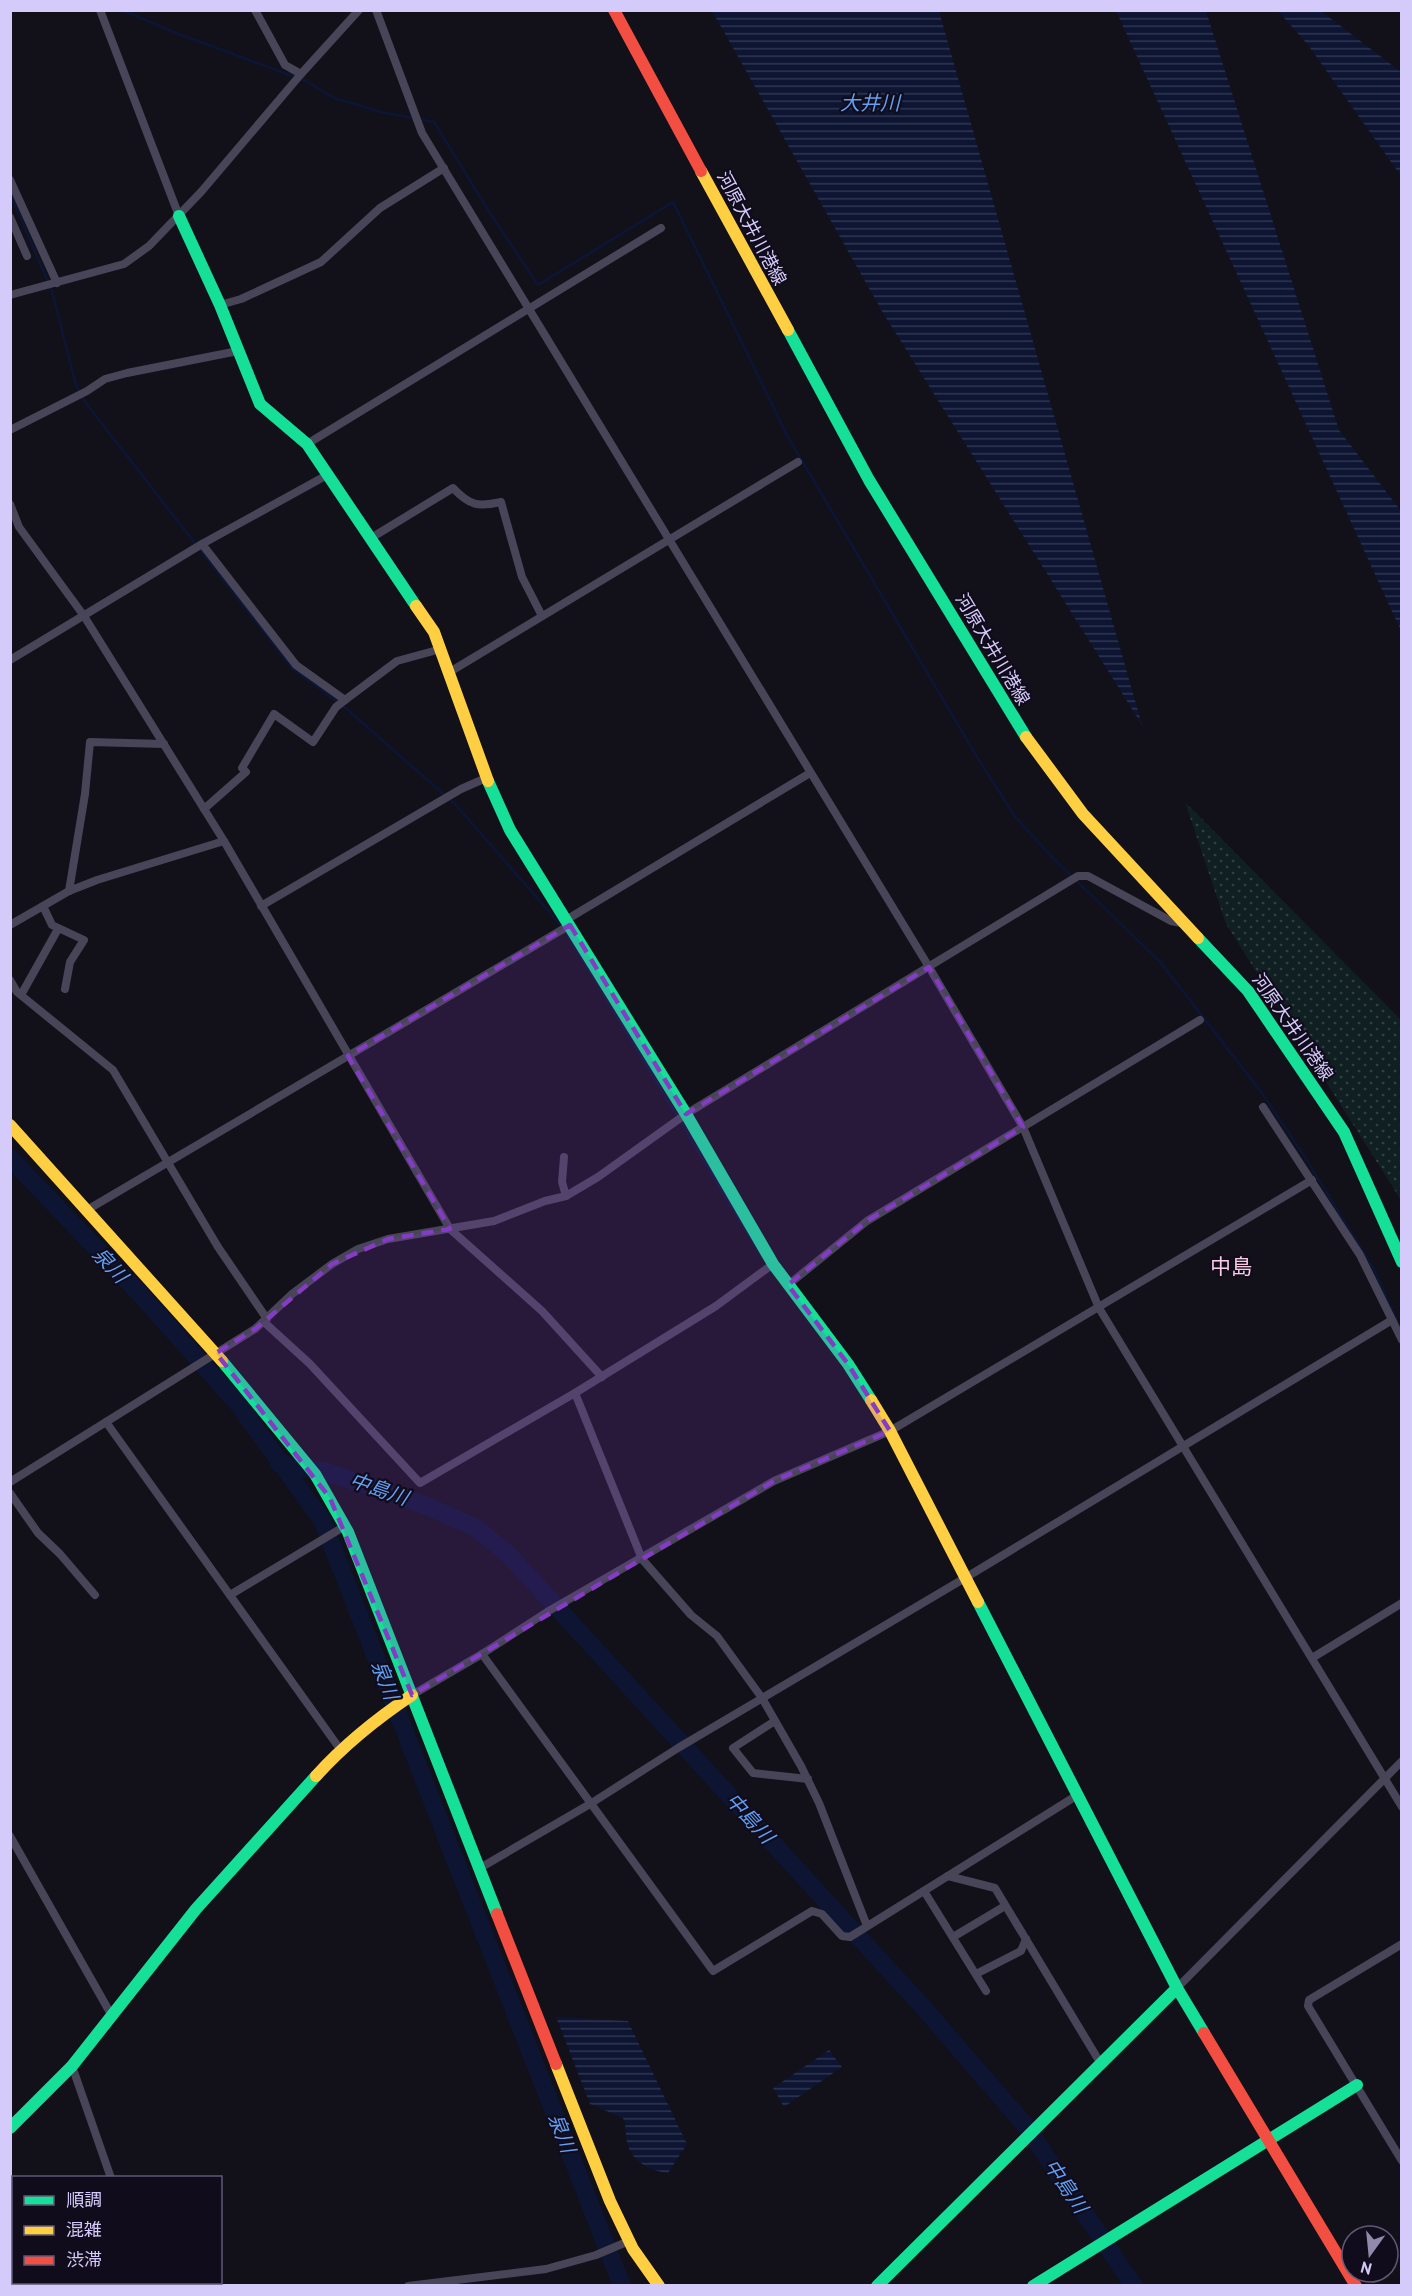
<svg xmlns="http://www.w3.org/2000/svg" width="1412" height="2296" font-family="'PT Sans','Noto Sans JP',sans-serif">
  <defs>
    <pattern id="grass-dots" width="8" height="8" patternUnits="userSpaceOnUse" patternTransform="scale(1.5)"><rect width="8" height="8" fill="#102022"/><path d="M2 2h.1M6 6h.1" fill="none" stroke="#323f43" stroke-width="1.8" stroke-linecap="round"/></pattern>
    <pattern id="water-rules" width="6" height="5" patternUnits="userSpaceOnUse" patternTransform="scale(1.5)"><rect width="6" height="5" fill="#0d1532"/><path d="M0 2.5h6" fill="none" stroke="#2f3651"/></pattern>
  </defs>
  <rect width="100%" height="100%" fill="#121018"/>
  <path fill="url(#grass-dots)" d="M 1185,802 L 1401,1020 L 1401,1200 L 1226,924 Z"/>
  <g fill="url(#water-rules)">
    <path d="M 712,11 L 939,11 L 1142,725 L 883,313 Z"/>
    <path d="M 1116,11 L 1206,11 L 1339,430 L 1401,511 L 1401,631 Z"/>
    <path d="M 1278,11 L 1321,11 L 1401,72 L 1401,176 L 1308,45 Z"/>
    <path d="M 556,2017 L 628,2021 L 687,2144 L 668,2173 C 651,2171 631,2162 627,2142 C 625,2134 627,2127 623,2118 L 590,2104 Z"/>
    <path d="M 829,2050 L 842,2067 L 784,2107 L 773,2088 Z"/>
  </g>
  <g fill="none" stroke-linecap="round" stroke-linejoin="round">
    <g stroke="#0d1532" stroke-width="3">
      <path d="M 122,10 L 181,35 L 306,81 L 334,98 L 381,112 L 434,122 L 493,218 L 538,285 L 673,202 L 788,437 L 977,757 L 1016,818 L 1054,859 L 1161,963 L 1262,1093 L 1303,1154 L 1373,1268 L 1397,1321"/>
      <path d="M 10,193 L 52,291 L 76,385 L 85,402 L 292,668 L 342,705 L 456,805 L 565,930 L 762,1257"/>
    </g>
    <g stroke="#0d1532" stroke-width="18">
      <path d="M 10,1158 L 139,1293 L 238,1404 L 322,1520 L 622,2286"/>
      <path d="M 279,1464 L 327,1472 L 427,1506 L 476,1528 L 508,1554 L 922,2006 L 1025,2125 L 1134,2286"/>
    </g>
    <g stroke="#484558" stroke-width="8">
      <path d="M 100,10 L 179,216"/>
      <path d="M 255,10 L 285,65 L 301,74"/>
      <path d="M 376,10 L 422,133 L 929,967 L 1023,1127 L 1099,1308 L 1402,1807"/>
      <path d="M 10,180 L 57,283"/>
      <path d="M 10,217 L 27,256"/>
      <path d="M 10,295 L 124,264 L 149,246 L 201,192 L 301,74 L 359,10"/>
      <path d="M 220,305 L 241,299 L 321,262 L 380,208 L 444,168"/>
      <path d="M 10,430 L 87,391 L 105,379 L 127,373 L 238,351"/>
      <path d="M 307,444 L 661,228"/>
      <path d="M 10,504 L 19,527 L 84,616 L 224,841 L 450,1229 L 542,1311 L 602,1377"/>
      <path d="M 371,538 L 453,488 C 470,506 478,507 501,502 L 522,577 L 542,616"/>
      <path d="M 202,544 L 296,665 L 345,700 L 397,661 L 441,649"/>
      <path d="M 10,660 L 202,544 L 329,474"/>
      <path d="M 448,673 L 798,462"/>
      <path d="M 204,809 L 246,772 L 242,768 L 274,714 L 313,742 L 336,707 L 345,700"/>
      <path d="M 69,891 L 85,794 L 90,742 L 164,744"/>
      <path d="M 43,906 L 52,925 L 84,940 L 70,962 L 65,989"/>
      <path d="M 261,906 L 461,789 L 486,778"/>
      <path d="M 566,920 L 810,773"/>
      <path d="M 10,925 L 69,891 L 97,880 L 224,841"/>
      <path d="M 10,980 L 17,992 L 113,1070 L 218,1247 L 267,1319"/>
      <path d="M 21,995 L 58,929"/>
      <path d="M 1263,1107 L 1360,1255 L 1402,1340"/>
      <path d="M 564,1157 L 562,1182 L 566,1196"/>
      <path d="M 87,1210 L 570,925"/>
      <path d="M 773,1264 L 716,1306 L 575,1393 L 642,1559 L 691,1615 L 717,1636 L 762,1698 L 801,1766 L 819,1803 L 867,1926"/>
      <path d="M 788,1285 L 867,1221 L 1200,1020"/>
      <path d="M 264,1322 L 310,1364 L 420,1483 L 575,1393"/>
      <path d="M 106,1422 L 340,1749"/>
      <path d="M 10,1482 L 255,1329 L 292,1294 L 332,1264 L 358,1249 L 388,1239 L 494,1221 L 545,1201 L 566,1196 L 598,1177 L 686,1114 L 1078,876 L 1088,876 L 1171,921 L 1186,924"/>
      <path d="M 10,1493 L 38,1533 L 60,1554 L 95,1595"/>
      <path d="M 230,1595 L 345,1526"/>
      <path d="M 482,1654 L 713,1971 L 812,1911 L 822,1914 L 842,1936 L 850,1937 L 1076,1796"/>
      <path d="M 1312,1658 L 1402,1603"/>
      <path d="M 412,1695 L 482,1654 L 547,1612 L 774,1481 L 890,1431 L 1312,1180"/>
      <path d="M 775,1721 L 733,1748 L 753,1773 L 808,1779"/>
      <path d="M 10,1836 L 112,2016"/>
      <path d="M 480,1868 L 590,1804 L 678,1748 L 965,1578 L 1392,1320"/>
      <path d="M 948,1876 L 995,1888 L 1101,2064"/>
      <path d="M 924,1891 L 986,1991"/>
      <path d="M 953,1937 L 1005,1906"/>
      <path d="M 1402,1944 L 1309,2000 L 1308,2006 L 1402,2161"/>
      <path d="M 976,1974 L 1021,1951 L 1026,1939"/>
      <path d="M 1177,1988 L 1402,1761"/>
      <path d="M 72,2066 L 111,2178"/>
      <path d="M 147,2282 L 148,2286"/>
      <path d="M 408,2286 L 546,2269 L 596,2255 L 629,2241"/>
    </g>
    <g stroke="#16e098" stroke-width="12">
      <path d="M 179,216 L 220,305 L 260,404 L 307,444 L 416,606"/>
      <path d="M 788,330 L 869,480 L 1026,737"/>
      <path d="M 488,781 L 510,830 L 686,1114 L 773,1264 L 848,1364 L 871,1400"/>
      <path d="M 1198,938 L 1248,991 L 1344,1132 L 1402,1262"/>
      <path d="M 222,1361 L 315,1474 L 348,1532 L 497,1914"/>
      <path d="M 978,1602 L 1177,1988 L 1204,2033"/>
      <path d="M 10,2128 L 72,2066 L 196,1909 L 316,1776"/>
      <path d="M 877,2286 L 1177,1988"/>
      <path d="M 1033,2286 L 1357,2085"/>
    </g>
    <g stroke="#ffcf43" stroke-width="12">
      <path d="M 701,171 L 788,330"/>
      <path d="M 416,606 L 434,632 L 488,781"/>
      <path d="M 1026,737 L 1083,814 L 1198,938"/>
      <path d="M 10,1125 L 222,1361"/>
      <path d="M 871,1400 L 890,1431 L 978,1602"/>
      <path d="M 316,1776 C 345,1744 376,1719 412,1695"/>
      <path d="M 556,2064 L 610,2201 L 633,2249 L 659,2286"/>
    </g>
    <g stroke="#f24e42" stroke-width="12">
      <path d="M 614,10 L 701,171"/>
      <path d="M 497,1914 L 556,2064"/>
      <path d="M 1204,2033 L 1356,2286"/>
    </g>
  </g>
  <path fill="#843cc5" fill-opacity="0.2" stroke="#843cc5" stroke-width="4.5" stroke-dasharray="12 8" stroke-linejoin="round" d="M 570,925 L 686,1114 L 929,967 L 1023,1127 L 867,1221 L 788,1285 L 848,1364 L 890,1431 L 774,1481 L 412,1695 L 330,1498 L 216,1353 L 255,1329 L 332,1264 L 388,1239 L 450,1229 L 348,1056 Z"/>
  <g text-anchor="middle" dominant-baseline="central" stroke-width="4.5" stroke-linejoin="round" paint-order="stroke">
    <g font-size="18" fill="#d5cbfb" stroke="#110c1b">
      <text transform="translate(752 228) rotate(62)">河原大井川港線</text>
      <text transform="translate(993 649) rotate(59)">河原大井川港線</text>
      <text transform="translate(1293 1027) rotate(55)">河原大井川港線</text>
    </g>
    <g font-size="20" font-style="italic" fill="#619ff3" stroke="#110c1b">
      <text x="870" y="103">大井川</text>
      <text transform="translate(110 1265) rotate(47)">泉川</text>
      <text transform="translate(379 1489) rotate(19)">中島川</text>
      <text transform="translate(385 1680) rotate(69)">泉川</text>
      <text transform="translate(750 1818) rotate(48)">中島川</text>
      <text transform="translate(562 2133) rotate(69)">泉川</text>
      <text transform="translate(1066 2186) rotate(56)">中島川</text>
    </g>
    <g font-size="21" fill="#fbcce5" stroke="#110c1b">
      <text x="1231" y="1266">中島</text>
    </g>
  </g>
  <rect width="1412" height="2296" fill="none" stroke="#d5cbfb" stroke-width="24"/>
  <rect x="12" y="2176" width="210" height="108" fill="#110c1b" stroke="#5f5875" stroke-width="1.5"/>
  <rect x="24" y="2196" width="30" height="9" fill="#16e098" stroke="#5f5875" stroke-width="1.5"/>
  <text x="66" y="2206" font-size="18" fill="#d5cbfb">順調</text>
  <rect x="24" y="2226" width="30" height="9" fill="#ffcf43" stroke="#5f5875" stroke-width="1.5"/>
  <text x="66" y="2236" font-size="18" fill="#d5cbfb">混雑</text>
  <rect x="24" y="2256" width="30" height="9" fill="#f24e42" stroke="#5f5875" stroke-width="1.5"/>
  <text x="66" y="2266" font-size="18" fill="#d5cbfb">渋滞</text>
  <g transform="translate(1370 2254) rotate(195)"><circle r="28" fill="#110c1b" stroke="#5f5875" stroke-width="1.5"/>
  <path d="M0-4.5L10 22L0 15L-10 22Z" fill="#918aac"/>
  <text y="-9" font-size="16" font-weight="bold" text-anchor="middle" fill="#d5cbfb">N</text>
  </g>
</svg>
